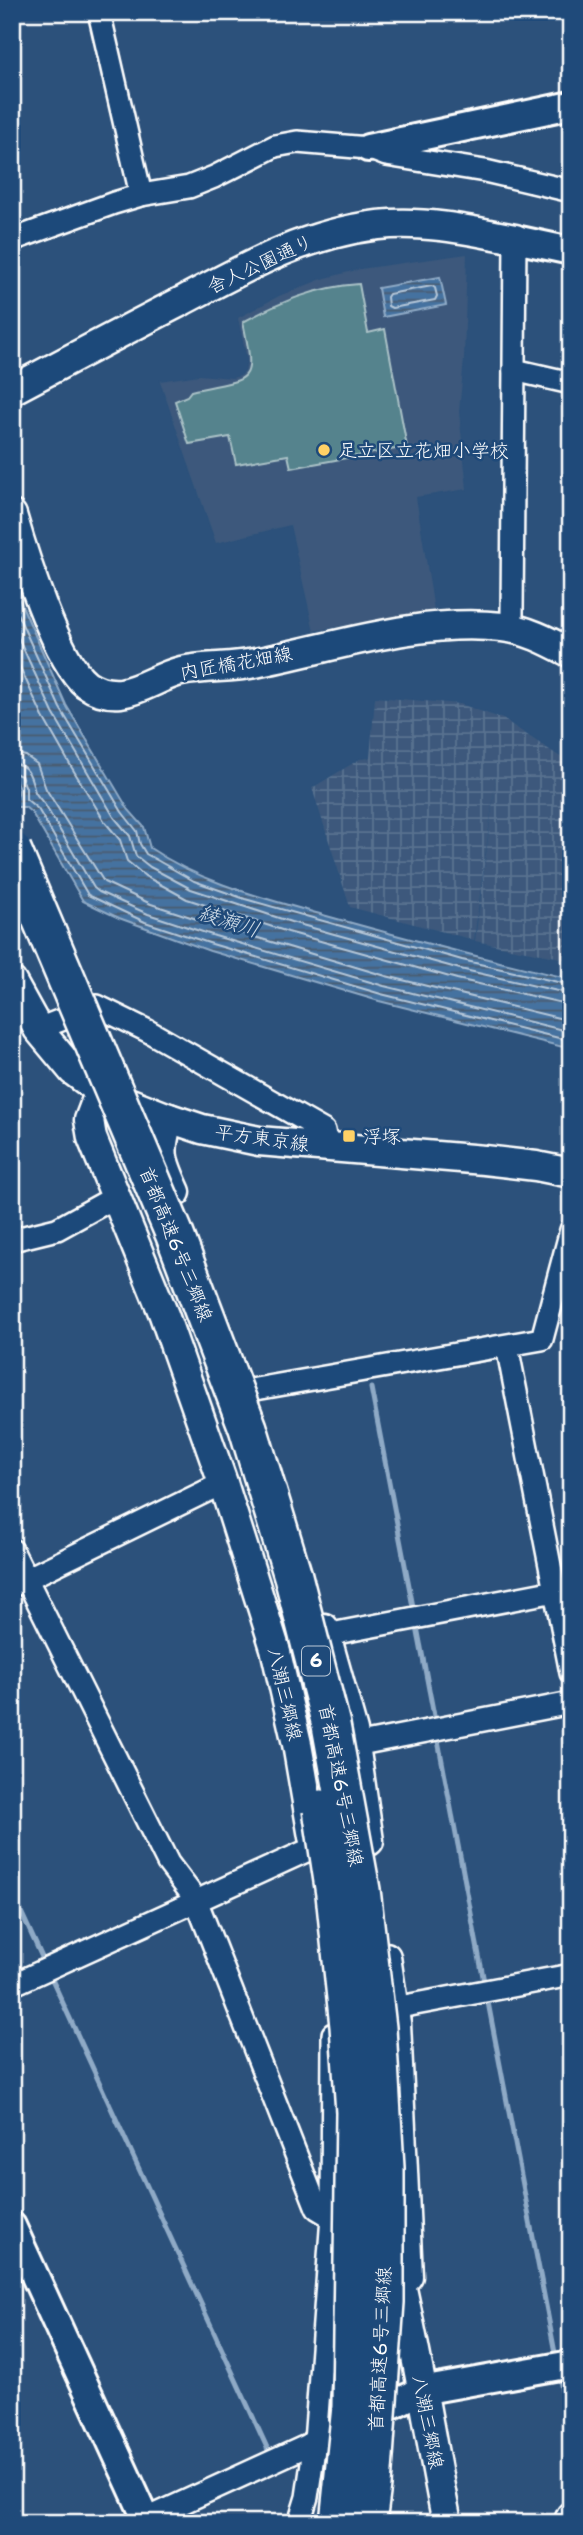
<svg xmlns="http://www.w3.org/2000/svg" width="583" height="2535" font-family="'Shantell Sans','Klee One',sans-serif">
  <defs>
    <pattern id="industrial-grid" width="8" height="8" patternUnits="userSpaceOnUse" patternTransform="scale(1.75)"><rect width="8" height="8" fill="#3c597c"/><path d="M0 4h8M4 0v8" fill="none" stroke="#597290"/></pattern>
    <pattern id="water-rules" width="6" height="5" patternUnits="userSpaceOnUse" patternTransform="scale(1.75)"><rect width="6" height="5" fill="#4572a0"/><path d="M0 2.5h6" fill="none" stroke="#495b6e"/></pattern>
  </defs>
  <rect width="100%" height="100%" fill="#2c517b"/>
  <filter id="ink" filterUnits="userSpaceOnUse"><feTurbulence type="fractalNoise" baseFrequency=".0143" numOctaves="2"/><feDisplacementMap in="SourceGraphic" scale="14" xChannelSelector="R" yChannelSelector="G"/><feConvolveMatrix kernelMatrix="1 2 1 2 8 2 1 2 1" color-interpolation-filters="sRGB"/></filter>
  <g filter="url(#ink)">
    <path fill="#3c597c" d="M 467,254 L 464,359 L 459,412 L 467,489 L 416,497 L 434,610 L 314,631 L 290,525 L 216,543 L 160,381 L 199,375 L 232,378 L 240,376 L 245,372 L 247,360 L 238,318 L 279,296 L 322,279 L 360,269 Z"/>
    <path fill="url(#industrial-grid)" d="M 375,697 L 460,704 L 503,719 L 571,764 L 571,960 L 475,941 L 497,768 L 474,940 L 350,907 L 312,788 L 360,759 L 370,758 Z"/>
    <path fill="#54838d" stroke="#aac1c6" stroke-width="2" d="M 359,284 L 368,333 L 385,329 L 407,447 L 291,468 L 288,455 L 236,464 L 230,437 L 189,444 L 175,401 L 187,396 L 191,391 C 251,377 257,388 243,322 C 280,302 316,287 359,284 Z"/>
    <g fill="url(#water-rules)" stroke="#8faac6" stroke-width="2">
      <path d="M 440,277 L 446,305 L 383,317 L 378,288 Z"/>
      <path d="M 12,583 L 66,705 L 128,809 L 144,827 L 150,848 C 201,883 264,898 323,915 C 405,938 488,960 571,979 L 571,1049 L 379,1001 L 210,951 L 119,918 L 83,901 L 32,813 L 25,807 L 14,807 L 12,802 C 24,793 17,784 12,772 Z"/>
    </g>
    <g fill="none" stroke-linecap="round" stroke-linejoin="round">
      <g stroke="#b5c7d9" stroke-width="2">
        <path d="M 432,286 L 435,288 L 437,296 L 435,300 L 392,308 L 388,306 L 387,297 L 389,294 Z"/>
        <path d="M 12,602 L 60,708 L 122,812 L 137,831 L 140,844 L 146,854 L 194,881 L 245,899 L 462,960 L 571,985"/>
        <path d="M 12,624 L 53,713 L 114,817 L 130,836 L 136,856 L 150,867 L 191,889 L 291,922 L 460,969 L 571,994"/>
        <path d="M 12,650 L 43,717 L 72,768 L 105,822 L 120,840 L 127,861 L 145,876 L 187,899 L 288,932 L 457,979 L 571,1005"/>
        <path d="M 12,753 L 26,756 L 37,764 L 46,789 L 104,882 L 151,904 L 218,926 L 386,976 L 571,1021"/>
        <path d="M 12,763 C 30,765 31,778 35,792 C 37,796 42,801 45,805 L 94,888 L 99,892 L 148,914 L 215,936 L 384,986 L 571,1032"/>
        <path d="M 12,772 L 21,776 L 26,788 L 26,799 L 38,809 L 88,895 L 145,922 L 212,944 L 381,994 L 571,1041"/>
      </g>
      <g stroke="#8faac6" stroke-width="5">
        <path d="M 371,1388 L 414,1612"/>
        <path d="M 416,1622 L 436,1726"/>
        <path d="M 437,1735 L 485,1987"/>
        <path d="M 12,1892 L 46,1966"/>
        <path d="M 50,1975 L 269,2452"/>
        <path d="M 487,1997 L 556,2358"/>
        <path d="M 559,2375 L 571,2436"/>
      </g>
      <defs>
        <g id="minor">
          <path d="M 99,12 L 141,195"/>
          <path d="M 12,240 L 114,203 L 141,195 L 189,187 L 214,177 L 275,146 L 297,142 L 368,148 L 386,155 L 485,171 L 571,191"/>
          <path d="M 514,370 L 571,383"/>
          <path d="M 509,628 L 512,614 L 515,239"/>
          <path d="M 38,1029 L 97,1006 L 148,1031 L 324,1131 L 327,1147"/>
          <path d="M 12,1240 L 57,1229 L 117,1196"/>
          <path d="M 507,1346 L 571,1673"/>
          <path d="M 250,1390 L 542,1339 L 571,1230"/>
          <path d="M 12,1550 L 168,1863 L 196,1900 L 317,2208 L 332,2217"/>
          <path d="M 12,1586 L 223,1483"/>
          <path d="M 326,1635 L 571,1588"/>
          <path d="M 355,1745 L 571,1703"/>
          <path d="M 12,1985 L 315,1847"/>
          <path d="M 394,2008 L 571,1975"/>
          <path d="M 138,2523 L 315,2442"/>
          <path d="M 299,2523 L 307,2497 L 315,2442 L 332,2217 L 333,2034"/>
        </g>
        <g id="tertiary">
          <path d="M 368,148 L 571,105"/>
          <path d="M 515,239 L 571,251"/>
          <path d="M 12,2226 L 148,2523"/>
          <path d="M 315,2442 L 421,2391 L 571,2364"/>
        </g>
        <g id="secondary">
          <path d="M 12,390 C 69,360 125,330 182,301 C 246,267 304,234 378,225 C 424,220 470,230 515,239"/>
          <path d="M 12,515 C 23,553 56,660 86,684 C 96,691 109,694 121,693 C 142,690 160,676 181,671 C 206,666 231,668 255,663 C 336,647 418,618 502,627 C 526,629 550,642 571,653"/>
          <path d="M 12,982 L 38,1029 L 73,1071 L 100,1091 L 169,1118 L 202,1129 L 259,1141 L 484,1160 L 536,1166 L 571,1173"/>
          <path d="M 100,1091 L 89,1120 L 92,1138 L 164,1315 L 223,1483 L 275,1648 L 297,1744 L 313,1837"/>
          <path d="M 169,1118 C 158,1153 161,1159 176,1192"/>
          <path d="M 324,1628 L 353,1731 L 369,1841"/>
          <path d="M 386,1957 L 396,2023 L 408,2276"/>
          <path d="M 394,2254 C 416,2343 429,2433 447,2523"/>
          <path d="M 568,2523 L 571,2516"/>
        </g>
      </defs>
      <use href="#minor" stroke="#fff" stroke-width="26"/>
      <use href="#tertiary" stroke="#fff" stroke-width="32"/>
      <use href="#secondary" stroke="#fff" stroke-width="33"/>
      <use href="#minor" stroke="#1f4a7a" stroke-width="21"/>
      <use href="#tertiary" stroke="#1f4a7a" stroke-width="26"/>
      <use href="#secondary" stroke="#1f4a7a" stroke-width="28"/>
      <defs>
        <g id="motorway-bridge">
          <path d="M 12,850 L 174,1233 L 248,1428 L 293,1576 L 331,1725 L 361,1890 L 377,2028 L 385,2168 L 385,2302 L 372,2485 L 367,2523"/>
          <path d="M 322,1809 L 335,1894 L 349,2026 L 355,2112 L 351,2407 L 339,2523"/>
        </g>
      </defs>
      <use href="#motorway-bridge" stroke="#fff" stroke-width="42" stroke-linecap="butt"/>
      <use href="#motorway-bridge" stroke="#1f4a7a" stroke-width="37"/>
    </g>
  </g>
  <g fill="#ffd166" stroke="#1f4a7a" stroke-width="2.5">
    <circle cx="324" cy="450" r="7"/>
    <rect x="342" y="1129" width="14" height="14" rx="3.5"/>
  </g>
  <g text-anchor="middle" dominant-baseline="central" stroke-width="5" stroke-linejoin="round" paint-order="stroke">
    <rect fill="#1f4a7a" stroke="#bcc9d7" stroke-width="2" x="302" y="1646.5" width="28" height="29" rx="5"/>
    <g font-size="18" font-weight="bold" fill="#fff">
      <text x="316" y="1661">6</text>
    </g>
    <g font-size="19" fill="#fff" stroke="#1f4a7a">
      <text transform="translate(260 264) rotate(-25)">舎人公園通り</text>
      <text transform="translate(236 663) rotate(-10)">内匠橋花畑線</text>
      <text transform="translate(262 1138) rotate(8)">平方東京線</text>
      <text transform="translate(176 1244) rotate(68)">首都高速6号三郷線</text>
      <text transform="translate(285 1694) rotate(77)">八潮三郷線</text>
      <text transform="translate(341 1785) rotate(79)">首都高速6号三郷線</text>
      <text transform="translate(380 2349) rotate(-87)">首都高速6号三郷線</text>
      <text transform="translate(428 2422) rotate(79)">八潮三郷線</text>
    </g>
    <g font-size="19" fill="#fff" stroke="#1f4a7a" text-anchor="start">
      <text x="338" y="450">足立区立花畑小学校</text>
      <text x="363" y="1136">浮塚</text>
    </g>
    <g font-size="21" font-style="italic" fill="#d0dce7" stroke="#1f4a7a">
      <text transform="translate(229 921) rotate(18)">綾瀬川</text>
    </g>
  </g>
  <rect width="583" height="2535" fill="none" stroke="#1f4a7a" stroke-width="42"/>
  <rect x="21" y="21" width="541" height="2493" fill="none" stroke="#fff" stroke-width="2.5" filter="url(#ink)"/>
</svg>
